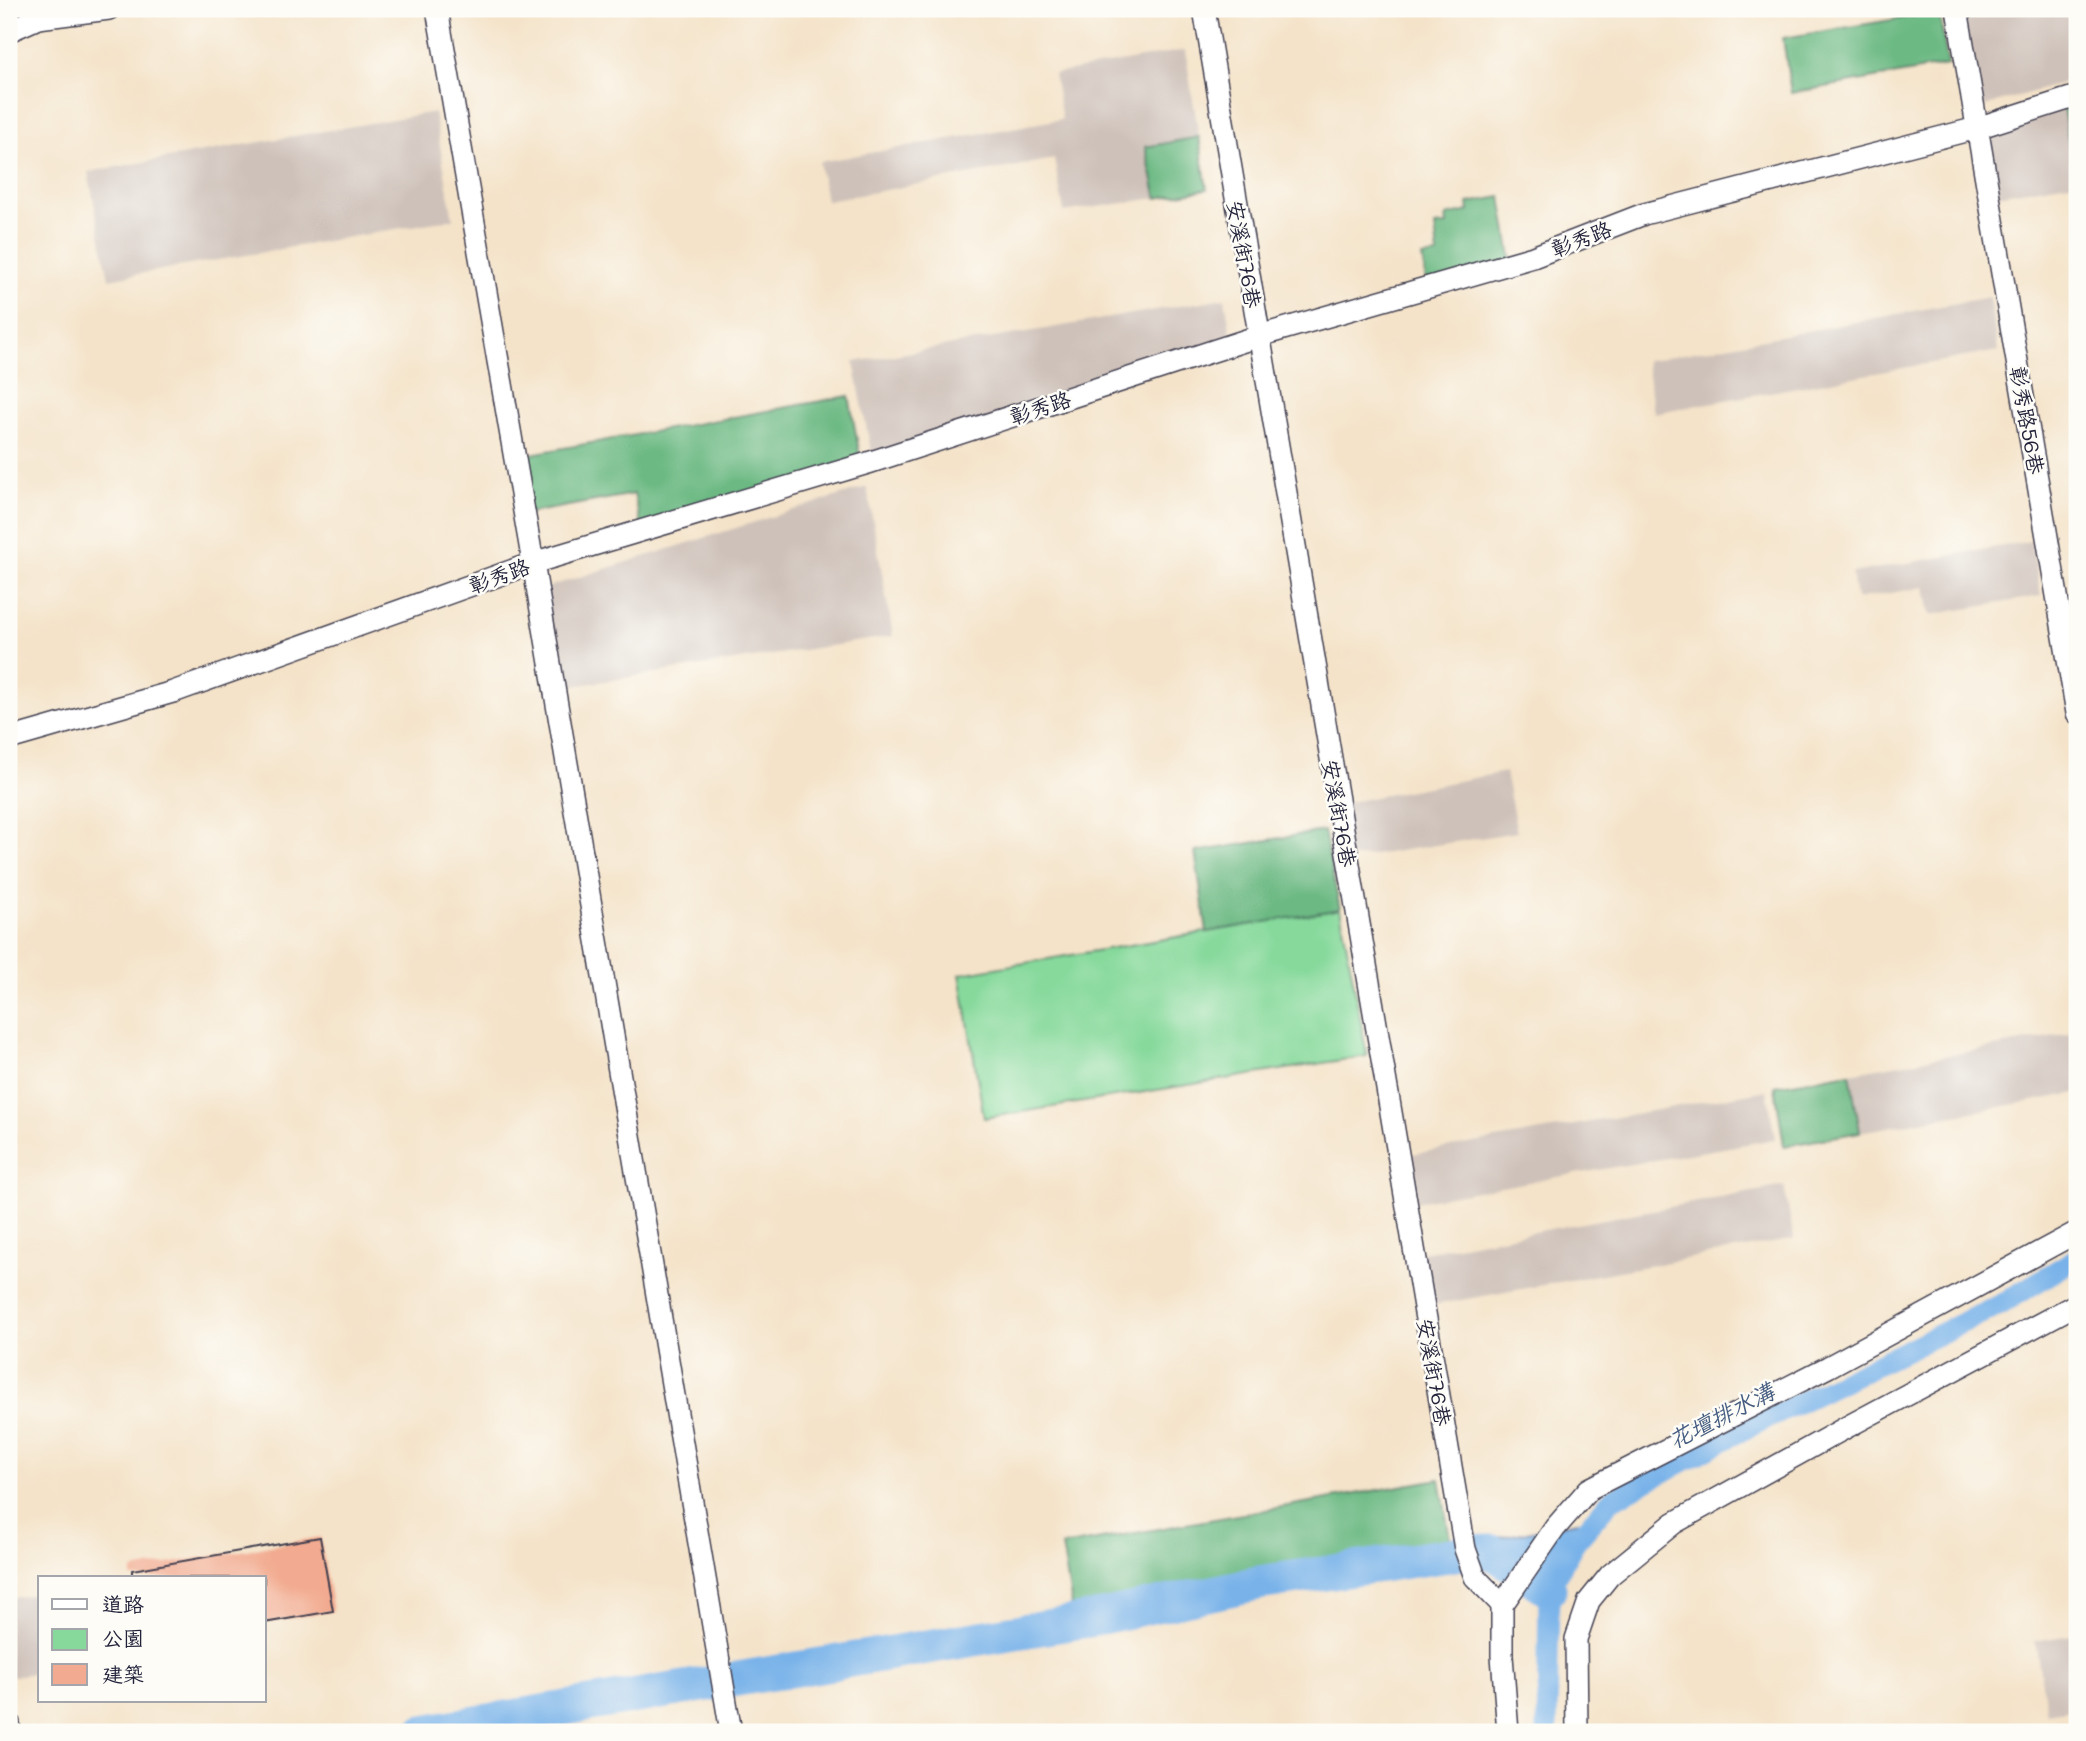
<svg xmlns="http://www.w3.org/2000/svg" width="2086" height="1741" font-family="Mali,'LXGW WenKai TC',sans-serif">
  <rect width="100%" height="100%" fill="#fdfcf7"/>
  <filter id="ink" filterUnits="userSpaceOnUse"><feTurbulence type="fractalNoise" baseFrequency=".0143" numOctaves="2"/><feDisplacementMap in="SourceGraphic" scale="14" xChannelSelector="R" yChannelSelector="G"/><feConvolveMatrix kernelMatrix="1 2 1 2 8 2 1 2 1" color-interpolation-filters="sRGB"/></filter>
  <filter id="wash" filterUnits="userSpaceOnUse"><feTurbulence type="fractalNoise" baseFrequency=".00686" numOctaves="4" result="noise"/><feDisplacementMap in="SourceGraphic" scale="28" xChannelSelector="R" yChannelSelector="G"/><feGaussianBlur stdDeviation="1.57" result="paint"/><feColorMatrix in="noise" values="0 0 0 0 0 0 0 0 0 0 0 0 0 0 0 0 0 1.4 0 .05"/><feComposite in="paint" operator="in"/></filter>
  <g filter="url(#wash)">
    <rect width="100%" height="100%" fill="#f4e3c9"/>
    <g fill="#cec1b9">
      <path d="M 1956,9 L 2077,9 L 2077,79 L 1982,107 Z"/>
      <path d="M 1185,50 L 1199,137 L 1145,147 L 1157,198 L 1064,212 L 1054,159 L 826,201 L 819,162 L 1062,119 L 1054,74 Z"/>
      <path d="M 2063,105 L 2075,182 L 1991,196 L 1981,131 Z"/>
      <path d="M 434,112 L 453,219 L 109,279 L 88,172 Z"/>
      <path d="M 1989,297 L 1998,351 L 1654,413 L 1646,361 Z"/>
      <path d="M 1225,298 L 1233,347 L 872,457 L 854,362 Z"/>
      <path d="M 867,487 L 893,636 L 554,689 L 543,592 L 551,586 Z"/>
      <path d="M 2031,541 L 2041,596 L 1930,615 L 1925,587 L 1856,599 L 1852,573 Z"/>
      <path d="M 1505,772 L 1517,832 L 1349,859 L 1339,804 Z"/>
      <path d="M 2077,1032 L 2077,1093 L 1860,1132 L 1850,1073 Z"/>
      <path d="M 1767,1090 L 1775,1139 L 1410,1203 L 1402,1156 Z"/>
      <path d="M 1784,1186 L 1794,1239 L 1429,1306 L 1419,1253 Z"/>
      <path d="M 40,1593 L 40,1672 L 9,1677 L 9,1599 Z"/>
      <path d="M 2077,1634 L 2077,1708 L 2047,1713 L 2035,1641 Z"/>
    </g>
    <g fill="#86d99b" stroke="#547e6b" stroke-width="2">
      <path d="M 2077,100 L 2077,181 L 2075,182 L 2063,105 Z"/>
      <path d="M 1340,909 L 1367,1056 L 984,1118 L 960,974 Z"/>
    </g>
    <g fill="#6cb983" stroke="#476e5f" stroke-width="2">
      <path d="M 1939,12 L 1948,65 L 1791,93 L 1783,38 Z"/>
      <path d="M 1199,137 L 1207,189 L 1157,198 L 1145,147 Z"/>
      <path d="M 1501,197 L 1512,263 L 1427,287 L 1422,257 L 1438,255 L 1435,226 L 1447,225 L 1446,216 L 1469,211 L 1468,203 Z"/>
      <path d="M 849,396 L 861,462 L 642,530 L 634,494 L 524,514 L 514,457 Z"/>
      <path d="M 1324,831 L 1340,909 L 1207,932 L 1195,852 Z"/>
      <path d="M 1850,1073 L 1860,1132 L 1784,1146 L 1775,1086 Z"/>
      <path d="M 1440,1479 L 1452,1551 L 1074,1617 L 1062,1546 Z"/>
    </g>
    <path fill="#78b2e9" stroke="#4d6a92" stroke-width="2" d="M 1619,1503 L 1575,1542 L 1549,1589 L 1492,1552 L 1463,1553 L 1461,1545 L 1598,1518 Z"/>
    <g fill="none" stroke-linecap="round" stroke-linejoin="round">
      <path stroke="#78b2e9" stroke-width="21" d="M 1547,1732 L 1549,1589 L 1575,1542 L 1611,1500 L 1745,1429 L 2003,1303 L 2077,1258"/>
      <path stroke="#78b2e9" stroke-width="35" d="M 423,1732 L 1088,1620 L 1258,1583 L 1463,1553 L 1492,1552 L 1549,1589"/>
    </g>
    <g id="blocks">
      <path fill="#f2ab90" d="M 320,1537 L 333,1611 L 264,1623 L 264,1578 L 132,1578 L 132,1570 Z"/>
    </g>
  </g>
  <g filter="url(#ink)">
    <use href="#blocks" fill-opacity="0" stroke="#423f50" stroke-width="2"/>
    <g fill="none" stroke-linecap="round" stroke-linejoin="round">
      <defs>
        <g id="minor">
          <path d="M 437,9 L 533,563 L 731,1732"/>
          <path d="M 1204,9 L 1465,1549 L 1475,1577 L 1502,1605"/>
          <path d="M 1957,9 L 2077,713"/>
          <path d="M 9,31 L 38,18 L 109,9"/>
          <path d="M 9,739 L 173,692 L 533,563 L 868,463 L 1259,336 L 1533,257 L 1644,214 L 1977,128 L 2077,96"/>
          <path d="M 9,1723 L 10,1732"/>
          <path d="M 1508,1732 L 1502,1656 L 1502,1605 L 1555,1528 L 1589,1489 L 1828,1367 L 2077,1232"/>
          <path d="M 1577,1732 L 1576,1639 L 1589,1601 L 1610,1575 L 1674,1523 L 1847,1427 L 2077,1304"/>
        </g>
      </defs>
      <use href="#minor" stroke="#423f50" stroke-width="24"/>
      <use href="#minor" stroke="#fff" stroke-width="21"/>
    </g>
  </g>
  <g text-anchor="middle" dominant-baseline="central" stroke-width="5" stroke-linejoin="round" paint-order="stroke">
    <g font-size="21" fill="#22223b" stroke="#fdfcf7">
      <text transform="translate(1581 238) rotate(-21)">彰秀路</text>
      <text transform="translate(1245 254) rotate(80)">安溪街76巷</text>
      <text transform="translate(1040 407) rotate(-18)">彰秀路</text>
      <text transform="translate(2028 420) rotate(80)">彰秀路56巷</text>
      <text transform="translate(499 575) rotate(-20)">彰秀路</text>
      <text transform="translate(1340 813) rotate(80)">安溪街76巷</text>
      <text transform="translate(1435 1372) rotate(80)">安溪街76巷</text>
    </g>
    <g font-size="23" font-style="italic" fill="#445c81" stroke="#fdfcf7">
      <text transform="translate(1721 1415) rotate(-27)">花壇排水溝</text>
    </g>
  </g>
  <rect width="2086" height="1741" fill="none" stroke="#fdfcf7" stroke-width="35"/>
  <rect x="38" y="1576" width="228" height="126" fill="#fdfcf7" stroke="#a5a5ac" stroke-width="2"/>
  <rect x="52" y="1599" width="35" height="10" fill="#ffffff" stroke="#a5a5ac" stroke-width="2"/>
  <text x="102" y="1612" font-size="21" fill="#22223b">道路</text>
  <rect x="52" y="1629" width="35" height="21" fill="#86d99b" stroke="#a5a5ac" stroke-width="2"/>
  <text x="102" y="1646" font-size="21" fill="#22223b">公園</text>
  <rect x="52" y="1664" width="35" height="21" fill="#f2ab90" stroke="#a5a5ac" stroke-width="2"/>
  <text x="102" y="1682" font-size="21" fill="#22223b">建築</text>
</svg>
